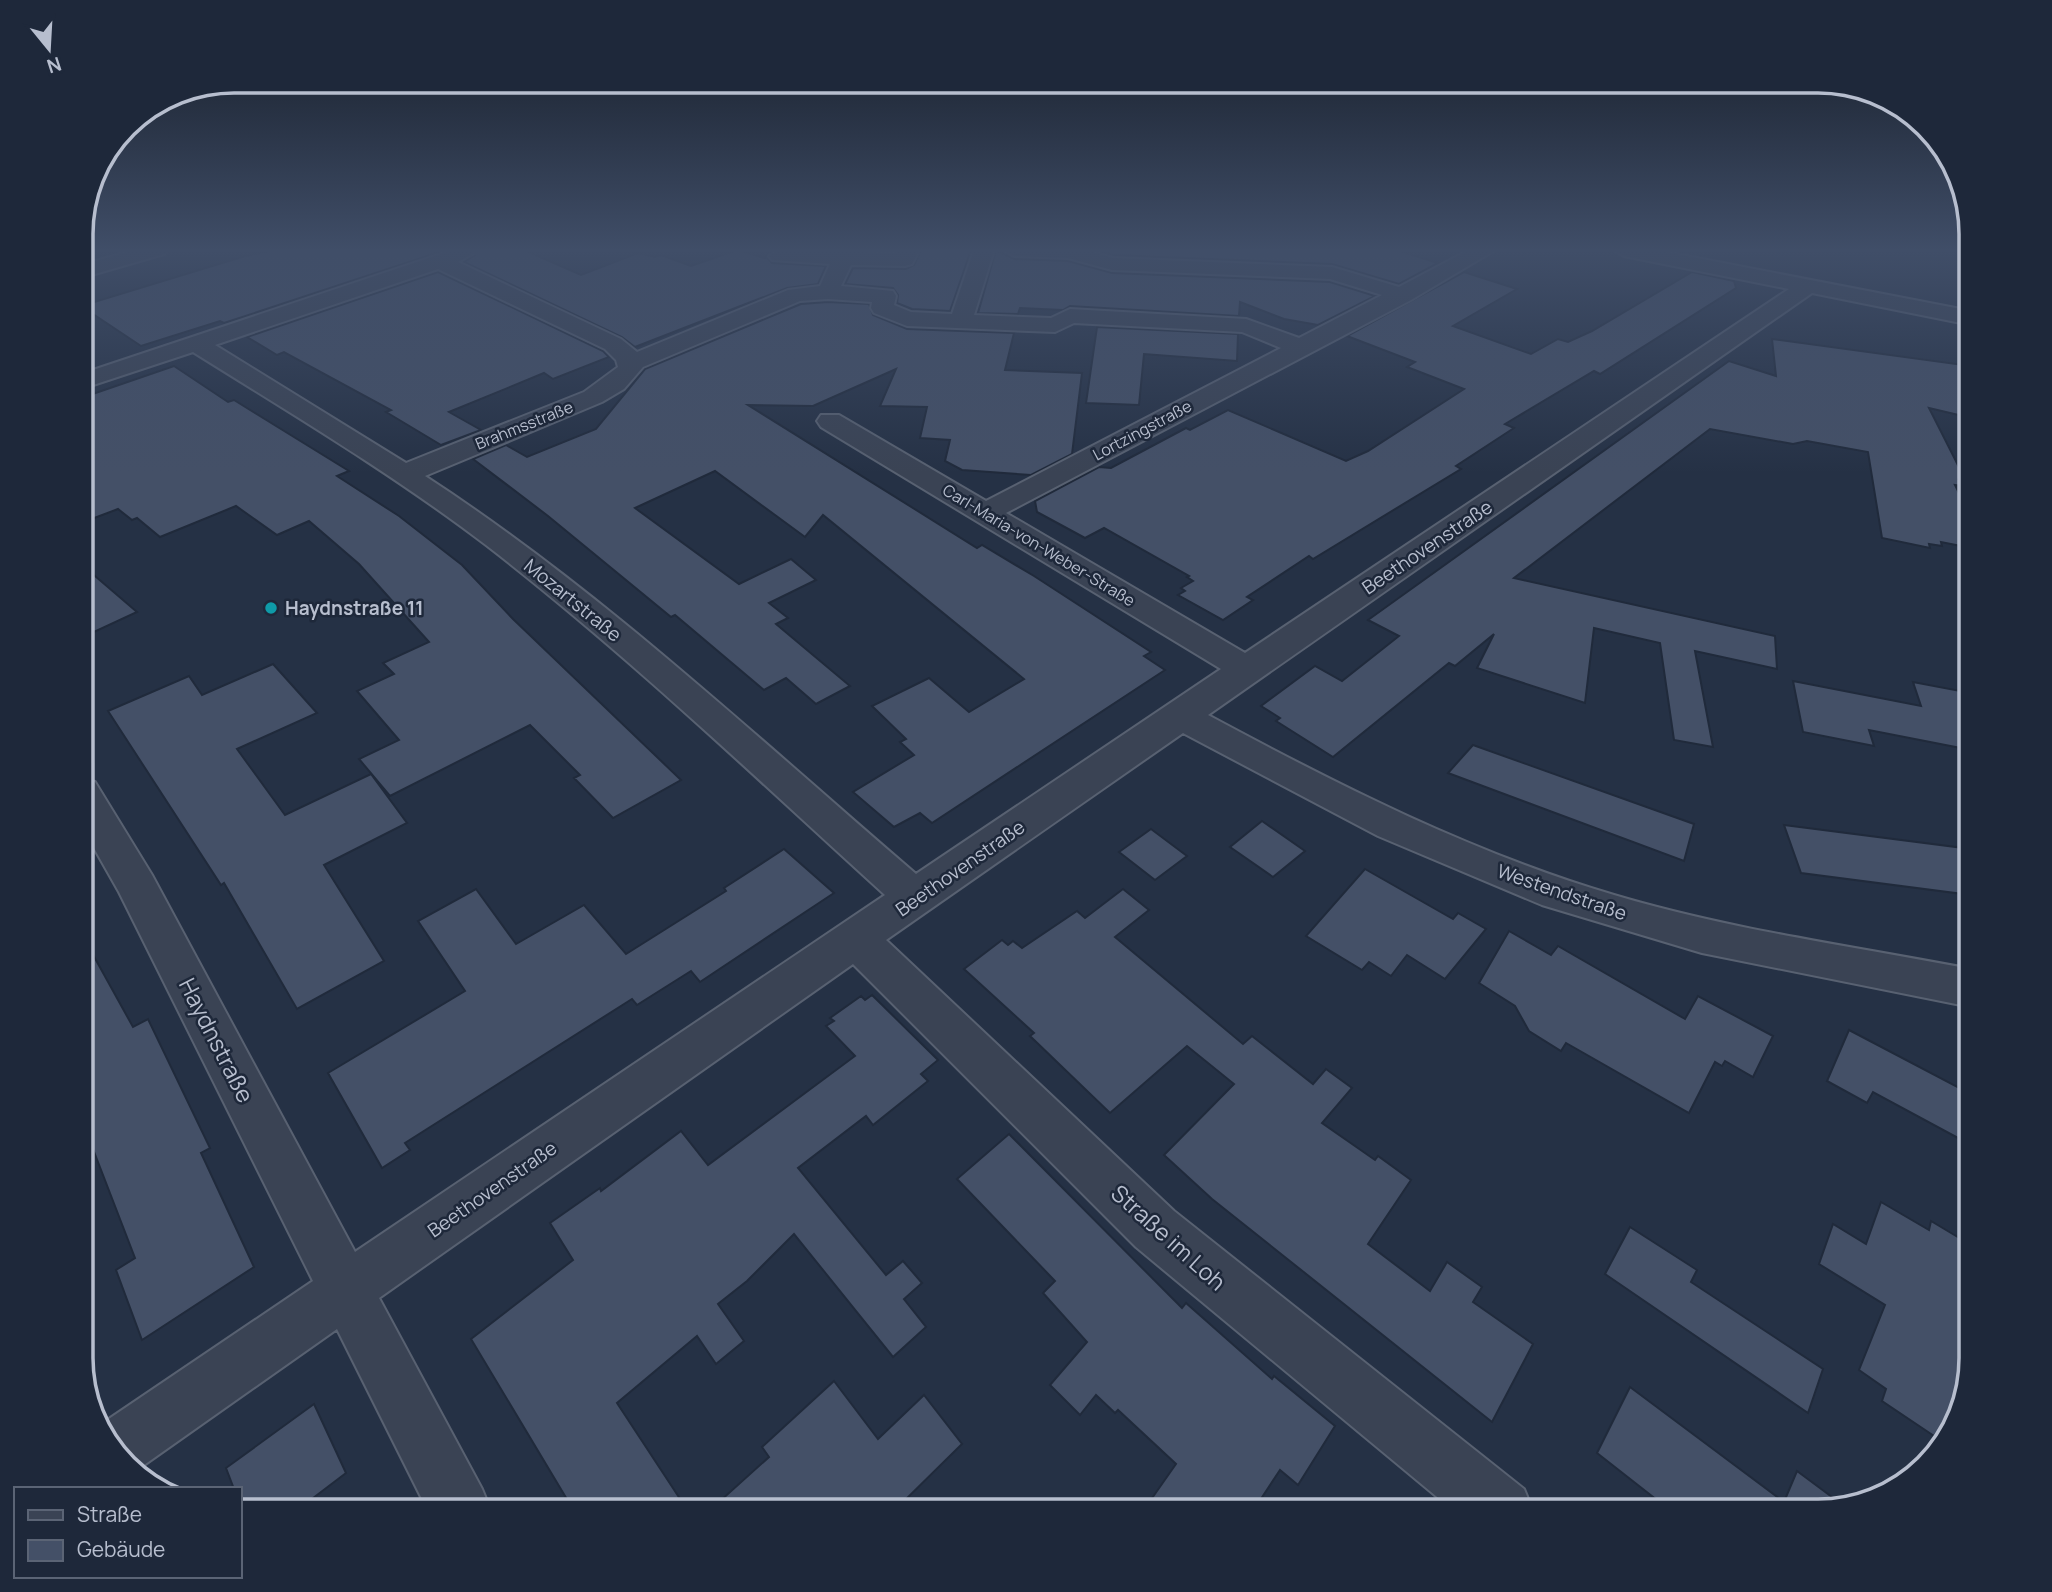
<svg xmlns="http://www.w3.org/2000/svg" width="2052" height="1592" font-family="Manrope,sans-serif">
  <rect width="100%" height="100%" fill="#253145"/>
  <g fill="#445067" stroke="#202a3b" stroke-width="2">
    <path d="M 274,250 L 445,250 L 224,323 L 220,321 L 141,346 L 81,306 L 245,256 Z"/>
    <path d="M 475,250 L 524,250 L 581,275 L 638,253 L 655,257 L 661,255 L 691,266 L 737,250 L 765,258 L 770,250 L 773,250 L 766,256 L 772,263 L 826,266 L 818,284 L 787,288 L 635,347 L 622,337 L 464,262 L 475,255 Z"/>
    <path d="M 921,250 L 971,250 L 950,311 L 912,309 L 897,303 L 898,295 L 893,288 L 845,284 L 853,268 L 906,269 L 914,265 Z"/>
    <path d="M 996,250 L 1014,259 L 1068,261 L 1112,273 L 1330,282 L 1375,296 L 1318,325 L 1284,319 L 1240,302 L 1239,316 L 1070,306 L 1063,310 L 1020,308 L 1018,314 L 978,313 Z"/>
    <path d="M 1094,250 L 1396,250 L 1438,263 L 1399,284 L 1332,264 L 1113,255 Z"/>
    <path d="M 438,272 L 603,351 L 609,357 L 553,379 L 544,373 L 449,412 L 481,430 L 441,445 L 386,412 L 391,410 L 284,352 L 277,355 L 247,337 Z"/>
    <path d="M 1464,272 L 1517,289 L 1453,326 L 1531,354 L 1558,339 L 1568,342 L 1592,331 L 1692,272 L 1734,281 L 1736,288 L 1600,374 L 1594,371 L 1505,424 L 1514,428 L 1456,466 L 1461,469 L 1313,559 L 1309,556 L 1247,597 L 1253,600 L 1223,620 L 1178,595 L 1185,591 L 1181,588 L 1193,581 L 1187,577 L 1189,576 L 1104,528 L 1085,538 L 1037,512 L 1035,501 L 1099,467 L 1111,468 L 1186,428 L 1190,430 L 1228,410 L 1346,461 L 1368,451 L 1464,389 L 1407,367 L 1415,362 L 1347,336 Z"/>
    <path d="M 828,302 L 869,304 L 873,315 L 907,329 L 1014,333 L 1005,370 L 1082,373 L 1072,454 L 1031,475 L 962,470 L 945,461 L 950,440 L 920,438 L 927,407 L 880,406 L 896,369 L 813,406 L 748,405 L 977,548 L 982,545 L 1034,576 L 1151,652 L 1144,656 L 1165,670 L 932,823 L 920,813 L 894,827 L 853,792 L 914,755 L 900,742 L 906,739 L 872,706 L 929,678 L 969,712 L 1024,679 L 823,515 L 805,537 L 715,471 L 635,508 L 739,584 L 791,559 L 816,580 L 769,603 L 788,618 L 776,624 L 850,686 L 816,704 L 786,678 L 764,690 L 675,615 L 671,617 L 548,516 L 473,459 L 506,445 L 527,457 L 596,429 L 645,369 L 801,304 Z"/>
    <path d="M 1097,327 L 1238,334 L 1237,361 L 1144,354 L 1139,405 L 1086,403 Z"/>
    <path d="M 1772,339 L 1971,366 L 1967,417 L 1929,408 L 1966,481 L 1959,480 L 1962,486 L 1955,485 L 1971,517 L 1971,548 L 1941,542 L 1942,546 L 1929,544 L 1930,548 L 1882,538 L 1868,452 L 1807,441 L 1793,444 L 1710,429 L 1514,578 L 1775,636 L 1777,669 L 1695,651 L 1713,747 L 1674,740 L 1660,643 L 1594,628 L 1585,703 L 1477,668 L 1494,634 L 1455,666 L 1449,663 L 1333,757 L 1276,721 L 1280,718 L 1261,706 L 1315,666 L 1342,681 L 1399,636 L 1368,620 L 1729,361 L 1776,376 Z"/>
    <path d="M 174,366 L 228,402 L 234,400 L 349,471 L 337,476 L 399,516 L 462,565 L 513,619 L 681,780 L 613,818 L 574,778 L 580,775 L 530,725 L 390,796 L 359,759 L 399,740 L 357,691 L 394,674 L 383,663 L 429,642 L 359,564 L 309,521 L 277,535 L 236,506 L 160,537 L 137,518 L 132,520 L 118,509 L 81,523 L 81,398 Z"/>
    <path d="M 81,564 L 137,612 L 81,638 Z"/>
    <path d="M 273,664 L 317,713 L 237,749 L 285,815 L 371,774 L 407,823 L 324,865 L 384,961 L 297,1009 L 224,883 L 221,885 L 108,711 L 189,676 L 202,695 Z"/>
    <path d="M 1793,681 L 1921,706 L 1913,682 L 1971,693 L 1971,750 L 1869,730 L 1874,746 L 1803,732 Z"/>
    <path d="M 1473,745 L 1694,824 L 1684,861 L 1448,773 Z"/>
    <path d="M 1262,821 L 1305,851 L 1273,877 L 1230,847 Z"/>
    <path d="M 1784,825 L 1971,849 L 1971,895 L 1801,873 Z"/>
    <path d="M 1151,829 L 1187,856 L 1155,880 L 1119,852 Z"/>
    <path d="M 784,849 L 834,893 L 700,982 L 691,971 L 637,1005 L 632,999 L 405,1143 L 410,1150 L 382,1168 L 328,1073 L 465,991 L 418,921 L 476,889 L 516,944 L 584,905 L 626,954 L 726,891 L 724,888 Z"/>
    <path d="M 1365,869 L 1453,919 L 1458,913 L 1486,929 L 1445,979 L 1407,955 L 1391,976 L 1369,962 L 1362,970 L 1306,936 Z"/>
    <path d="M 1123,889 L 1149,910 L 1115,937 L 1243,1044 L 1252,1036 L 1313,1084 L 1326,1069 L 1352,1088 L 1322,1123 L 1375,1160 L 1378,1156 L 1411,1180 L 1368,1244 L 1430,1291 L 1447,1262 L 1482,1287 L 1473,1302 L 1533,1344 L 1492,1422 L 1212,1199 L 1164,1155 L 1234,1084 L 1187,1046 L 1110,1113 L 1030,1036 L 1034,1033 L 964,969 L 1002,940 L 1008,945 L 1013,941 L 1022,948 L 1077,911 L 1085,918 Z"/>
    <path d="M 1509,931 L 1551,955 L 1558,946 L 1685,1019 L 1698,996 L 1773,1036 L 1753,1077 L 1725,1061 L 1722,1066 L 1715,1062 L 1689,1113 L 1566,1043 L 1561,1051 L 1529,1031 L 1515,1006 L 1479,983 Z"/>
    <path d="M 81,933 L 133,1027 L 148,1019 L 210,1148 L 201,1153 L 254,1267 L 142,1340 L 116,1270 L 135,1258 L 81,1118 Z"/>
    <path d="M 872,995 L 938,1060 L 921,1074 L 928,1081 L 873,1125 L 866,1116 L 798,1168 L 886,1275 L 903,1261 L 922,1283 L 904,1299 L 926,1327 L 893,1357 L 794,1234 L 747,1281 L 718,1304 L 744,1341 L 716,1364 L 697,1336 L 617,1403 L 688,1511 L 574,1511 L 471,1339 L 573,1260 L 550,1223 L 600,1188 L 601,1191 L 681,1131 L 708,1165 L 855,1056 L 826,1026 L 834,1021 L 830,1018 L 861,996 L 865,1000 Z"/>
    <path d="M 1849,1030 L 1971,1094 L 1971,1145 L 1873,1092 L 1867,1103 L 1827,1081 Z"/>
    <path d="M 1009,1134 L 1182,1308 L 1186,1303 L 1272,1379 L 1274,1376 L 1335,1426 L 1298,1485 L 1280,1470 L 1253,1511 L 1143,1511 L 1176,1464 L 1118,1410 L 1115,1413 L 1096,1395 L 1080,1415 L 1050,1385 L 1087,1342 L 1043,1293 L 1055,1281 L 957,1179 Z"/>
    <path d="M 1881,1202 L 1929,1230 L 1931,1221 L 1971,1245 L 1971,1359 L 1943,1442 L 1882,1401 L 1886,1389 L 1859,1370 L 1885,1305 L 1819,1264 L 1833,1224 L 1866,1244 Z"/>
    <path d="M 1630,1227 L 1697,1270 L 1691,1282 L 1823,1369 L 1808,1413 L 1605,1274 Z"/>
    <path d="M 834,1381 L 878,1439 L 924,1395 L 962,1444 L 894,1511 L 709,1511 L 769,1457 L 762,1447 Z"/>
    <path d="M 1630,1387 L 1784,1502 L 1797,1471 L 1844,1506 L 1819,1511 L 1671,1511 L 1597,1453 Z"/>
    <path d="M 314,1404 L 346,1473 L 296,1511 L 244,1511 L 240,1489 L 234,1489 L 226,1468 Z"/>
  </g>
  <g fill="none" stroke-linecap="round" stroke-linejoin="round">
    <defs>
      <path id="minor" d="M 453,250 L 472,250 L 474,253 L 458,262 L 621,339 L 637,352 L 788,290 L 820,286 L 830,264 L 772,260 L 769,256 L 778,250 L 897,253 L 899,250 L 919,250 L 912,264 L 905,266 L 851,265 L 841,286 L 893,291 L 896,296 L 894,305 L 911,312 L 952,314 L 974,250 L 994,250 L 974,315 L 1051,318 L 1070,309 L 1246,319 L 1299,338 L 1382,295 L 1330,279 L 1112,270 L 1068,258 L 1014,256 L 1004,250 L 1085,250 L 1113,258 L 1332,267 L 1399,287 L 1469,250 L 1495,250 L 1411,300 L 1006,513 L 1245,653 L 1789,289 L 1624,256 L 1614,250 L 1656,250 L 1971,311 L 1971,325 L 1812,293 L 1208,715 C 1338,785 1472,853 1614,895 C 1731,930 1852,946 1971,969 L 1971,1007 L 1702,953 L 1542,905 L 1378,836 L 1183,733 L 886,940 L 1174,1211 L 1524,1489 L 1533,1511 L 1454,1511 L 1136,1247 L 853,964 L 379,1298 L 482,1489 L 491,1511 L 428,1511 L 337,1329 L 134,1472 L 97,1427 L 313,1281 L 119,892 L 81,825 L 81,778 L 95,782 L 152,875 L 355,1252 L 885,895 C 754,776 626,653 486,545 C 393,474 292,414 193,352 L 81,389 L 81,374 ZM 438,269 L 605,349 L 616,360 L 618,367 L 584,392 L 406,463 L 215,345 ZM 828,299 L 872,302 L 871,308 L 874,313 L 907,326 L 1055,332 L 1074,323 L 1242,332 L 1281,348 L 986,501 L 839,415 L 821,415 L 817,421 L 821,427 L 1221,669 L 916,874 C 756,737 602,591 425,476 L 602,402 L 624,389 L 643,367 L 800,301 Z"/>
      <path id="tertiary" d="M 135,250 L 167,250 L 164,254 L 81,278 L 81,265 Z"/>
    </defs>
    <use href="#minor" stroke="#586171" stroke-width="4"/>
    <use href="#tertiary" stroke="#586171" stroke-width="4"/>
    <use href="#minor" fill="#3a4354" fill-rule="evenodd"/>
    <use href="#tertiary" fill="#3a4354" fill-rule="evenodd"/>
  </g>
  <linearGradient id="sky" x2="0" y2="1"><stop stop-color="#141b26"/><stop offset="0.53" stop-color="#404e68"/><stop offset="1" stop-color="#404e68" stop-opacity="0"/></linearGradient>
  <rect width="2052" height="473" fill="url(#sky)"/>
  <circle fill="#0f9aa8" stroke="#1e283a" stroke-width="2.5" cx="271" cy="608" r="7"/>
  <g text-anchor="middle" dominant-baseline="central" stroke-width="5" stroke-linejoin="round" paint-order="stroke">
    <g font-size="16" fill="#b7bece" stroke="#1e283a">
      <text transform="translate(524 425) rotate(-22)">Brahmsstraße</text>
      <text transform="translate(1142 430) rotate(-28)">Lortzingstraße</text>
      <text transform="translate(1039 545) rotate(31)">Carl-Maria-von-Weber-Straße</text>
    </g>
    <g font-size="19" fill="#b7bece" stroke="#1e283a">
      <text transform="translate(1427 547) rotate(-34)">Beethovenstraße</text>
      <text transform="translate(573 600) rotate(39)">Mozartstraße</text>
      <text transform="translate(960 868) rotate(-35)">Beethovenstraße</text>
      <text transform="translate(1562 892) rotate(19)">Westendstraße</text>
      <text transform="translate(492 1189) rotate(-35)">Beethovenstraße</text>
    </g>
    <g font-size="19" font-weight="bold" fill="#b7bece" stroke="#1e283a" text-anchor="start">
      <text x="285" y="608">Haydnstraße 11</text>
    </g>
    <g font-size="23" fill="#b7bece" stroke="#1e283a">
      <text transform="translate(217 1040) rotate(63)">Haydnstraße</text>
      <text transform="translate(1169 1237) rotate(42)">Straße im Loh</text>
    </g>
  </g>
  <path d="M0 0H2052V1592H0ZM234 93H1818A141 141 0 0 1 1959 234V1358A141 141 0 0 1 1818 1499H234A141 141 0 0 1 93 1358V234A141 141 0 0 1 234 93Z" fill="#1e283a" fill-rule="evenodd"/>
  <path fill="none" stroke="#b7bece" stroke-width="3.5" d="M234 93H1818A141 141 0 0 1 1959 234V1358A141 141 0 0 1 1818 1499H234A141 141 0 0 1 93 1358V234A141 141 0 0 1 234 93Z"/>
  <rect x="14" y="1487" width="228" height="91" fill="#1e283a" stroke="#5b6475" stroke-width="2"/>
  <rect x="28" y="1510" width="35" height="10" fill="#3a4354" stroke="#5b6475" stroke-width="2"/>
  <text x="77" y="1522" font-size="21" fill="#b7bece">Straße</text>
  <rect x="28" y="1540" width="35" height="21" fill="#445067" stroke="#5b6475" stroke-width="2"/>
  <text x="77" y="1557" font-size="21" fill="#b7bece">Gebäude</text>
  <g transform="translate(49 49) rotate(162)" stroke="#1e283a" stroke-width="5" paint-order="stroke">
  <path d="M0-5L12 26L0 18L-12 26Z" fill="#b7bece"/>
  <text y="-10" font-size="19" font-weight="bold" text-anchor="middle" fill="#b7bece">N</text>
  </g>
</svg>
